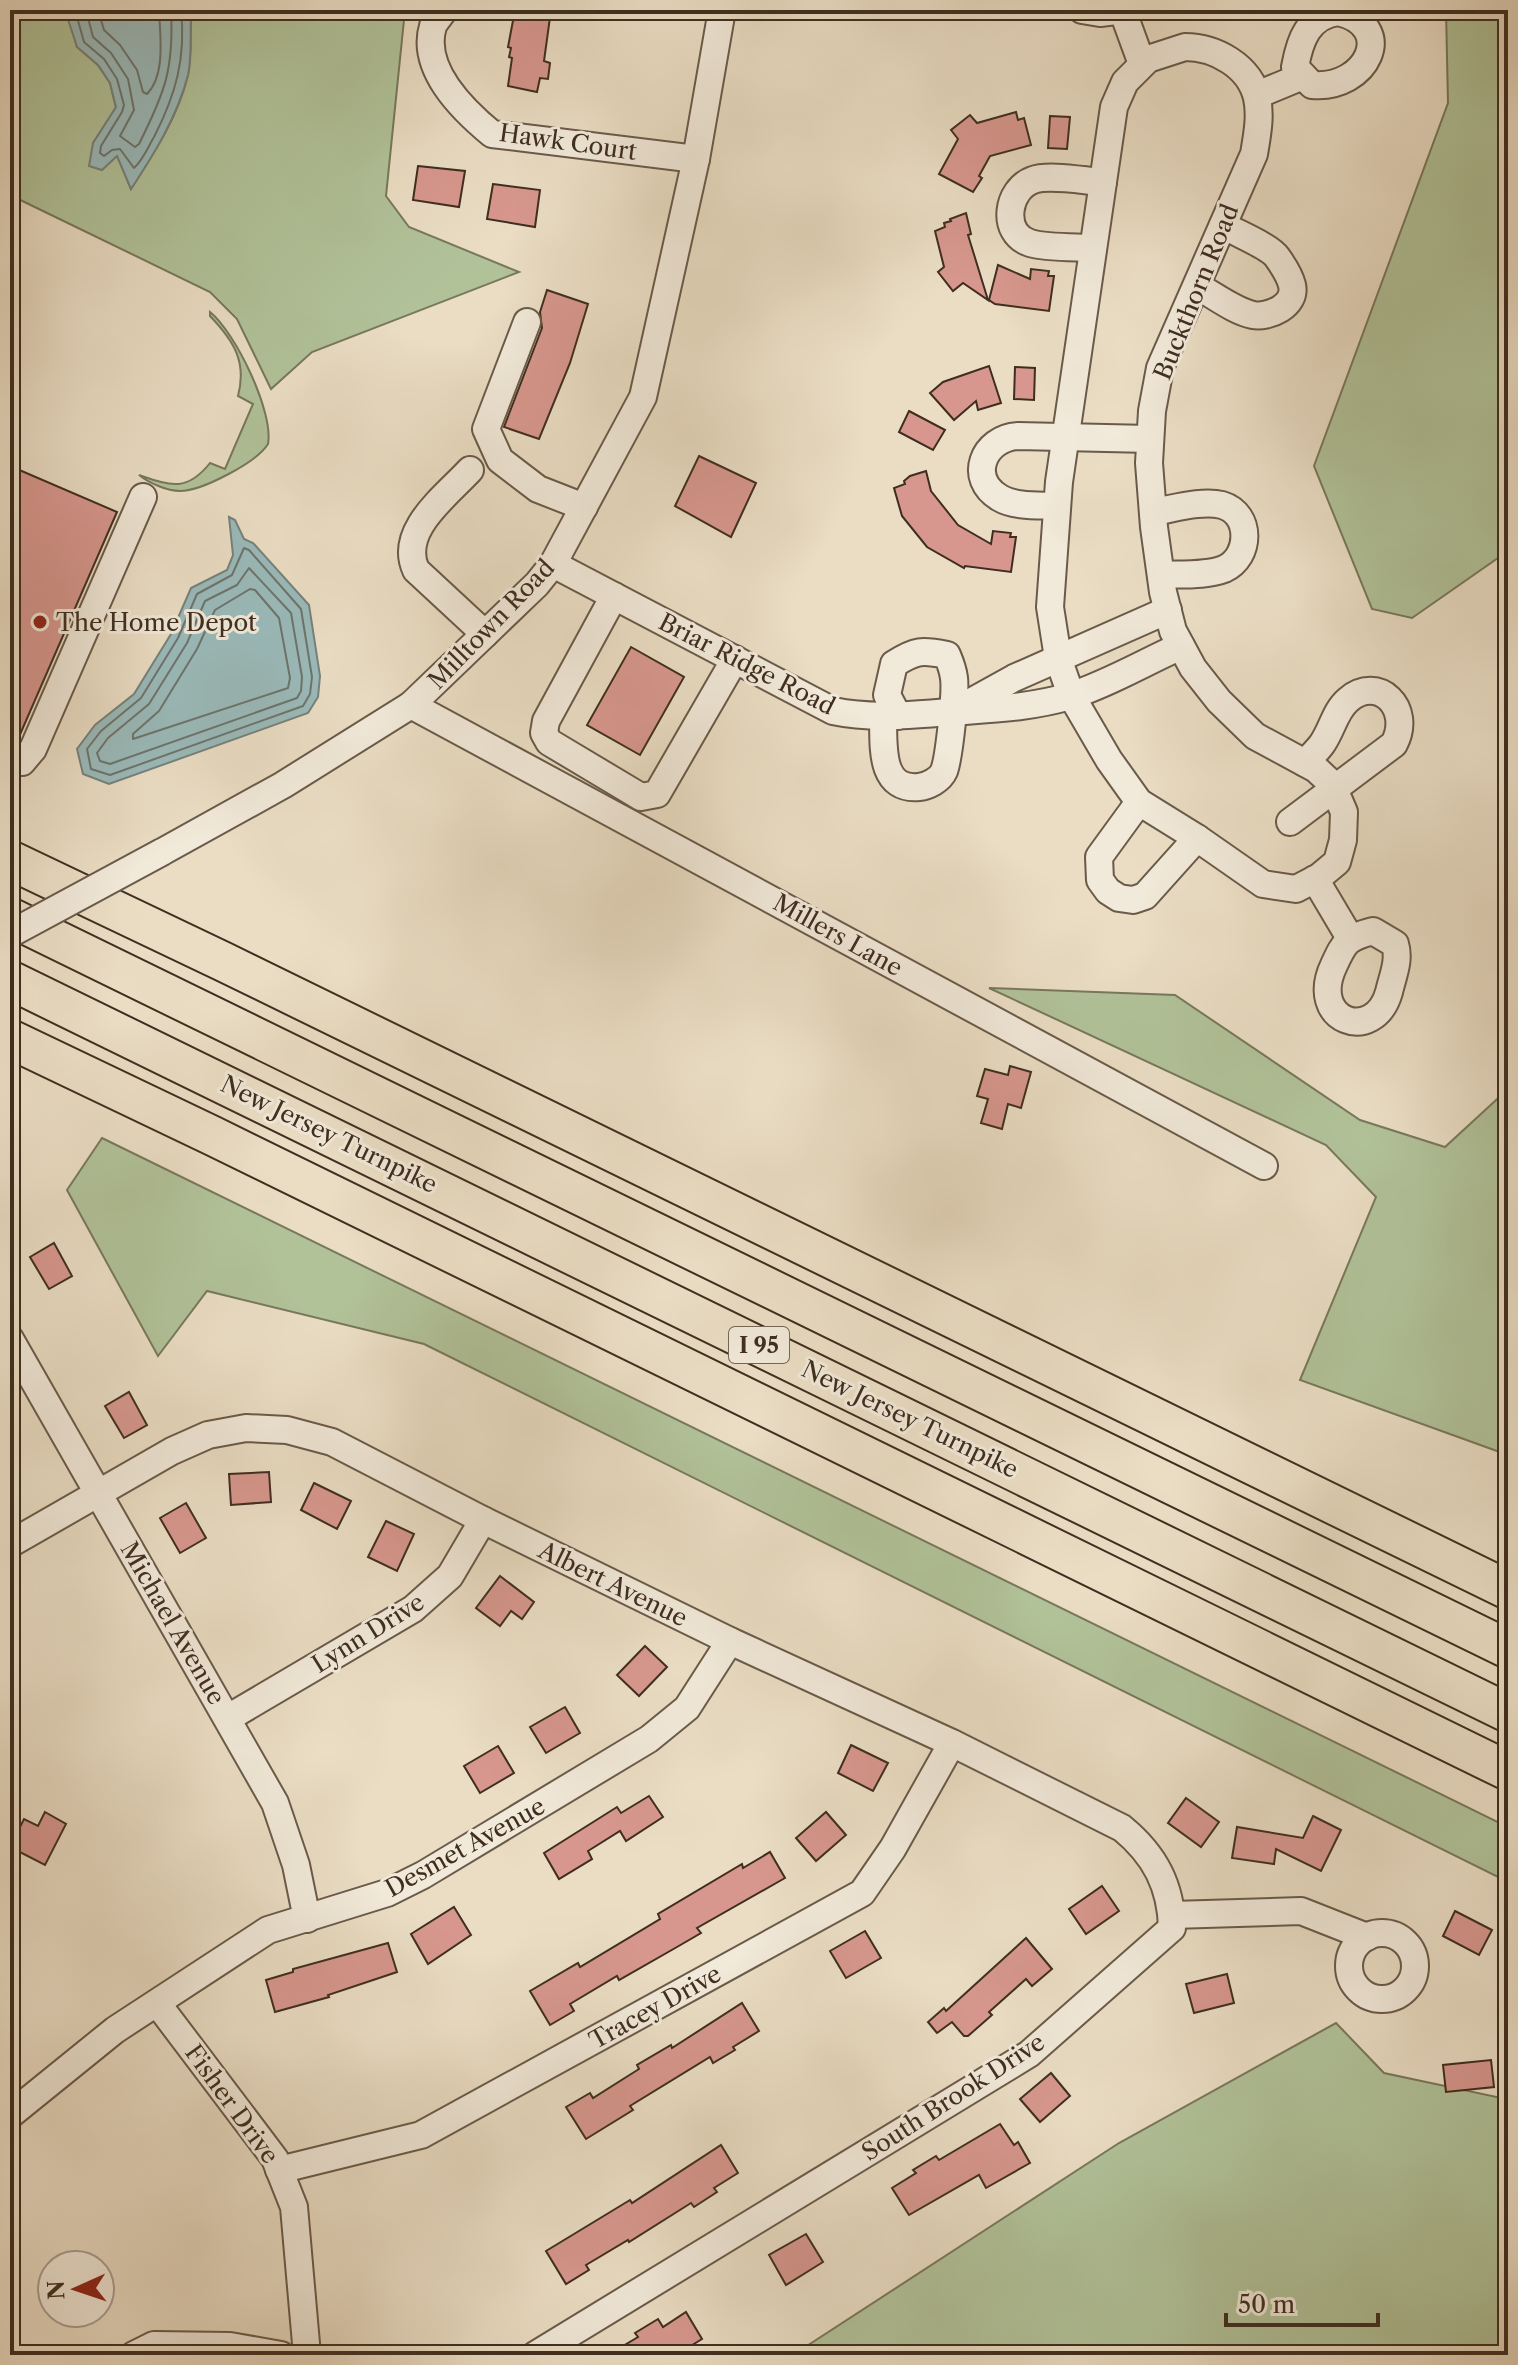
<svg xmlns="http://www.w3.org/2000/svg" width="1518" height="2365" font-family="'Libre Caslon Text',serif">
  <rect width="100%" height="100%" fill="#eaddc4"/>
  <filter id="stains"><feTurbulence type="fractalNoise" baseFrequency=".0025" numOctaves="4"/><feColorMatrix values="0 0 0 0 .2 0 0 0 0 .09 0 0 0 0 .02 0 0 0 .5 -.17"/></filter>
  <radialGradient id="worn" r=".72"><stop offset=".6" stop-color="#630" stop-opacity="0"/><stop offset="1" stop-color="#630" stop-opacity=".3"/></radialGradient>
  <g fill="#b1c299" stroke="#78785c" stroke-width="2">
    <path d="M 10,10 L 65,10 L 68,12 L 77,47 L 98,65 L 110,83 L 116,108 L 93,143 L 117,155 L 131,189 C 154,153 178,117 188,75 C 192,57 190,36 191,18 L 188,10 L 405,10 L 386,196 L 409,227 L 519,272 L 312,352 L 271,389 L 237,319 L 210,292 L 10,195 Z"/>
    <path d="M 1446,10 L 1508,10 L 1508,551 L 1412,618 L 1372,609 L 1314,466 L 1448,103 Z"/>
    <path d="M 210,312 C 235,332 274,412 268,444 C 257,462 202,491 180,491 C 167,491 149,483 139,475 C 171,486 187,492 210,463 L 225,469 L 253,404 L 238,396 C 247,362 234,341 210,316 Z"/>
    <path d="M 989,988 L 1175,995 L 1360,1120 L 1445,1147 L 1508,1089 L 1508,1455 L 1300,1380 L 1376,1197 L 1326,1145 Z"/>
    <path d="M 102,1138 L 1508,1827 L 1508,1882 L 424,1344 L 207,1291 L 158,1356 L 67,1190 Z"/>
    <path d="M 1336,2023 L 1384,2073 L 1501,2098 L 1508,2089 L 1508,2355 L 793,2355 L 1119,2143 Z"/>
  </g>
  <g fill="#9ababa" stroke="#76827c" stroke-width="2">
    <path d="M 65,10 L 188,10 L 191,18 C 190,36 192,57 188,75 C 177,117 154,154 131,189 L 117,156 L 102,170 L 89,166 L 93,143 L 116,107 L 110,83 L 98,65 L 77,47 Z"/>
    <path d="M 229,517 L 235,520 L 244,539 L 253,543 L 309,605 L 320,676 L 318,697 L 308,713 L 109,784 L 83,774 L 77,749 L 95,725 L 134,694 L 171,634 L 191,588 L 227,570 L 233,555 Z"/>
  </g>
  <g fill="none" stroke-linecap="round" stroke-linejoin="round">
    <g stroke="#6c746d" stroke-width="2">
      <path d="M 75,10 L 84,42 L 104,59 L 117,79 L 124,105 L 122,112 L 101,146 L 100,153 L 104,156 L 112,150 L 120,149 L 134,168 C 143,160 148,147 154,137 C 176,94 186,58 181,10"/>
      <path d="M 86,10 L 93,37 L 111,53 L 128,79 L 134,110 L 120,136 L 135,147 L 139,144 C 165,92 174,69 171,10"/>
      <path d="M 98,10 L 104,30 L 120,45 L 137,70 L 143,92 L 147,94 C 166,75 160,35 159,10"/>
      <path d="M 244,548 L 249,550 L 301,609 L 312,677 L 310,694 L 303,706 L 110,775 L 91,769 L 87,749 L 101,731 L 141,698 L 178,638 L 197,594 L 232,575 Z"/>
      <path d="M 249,568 L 291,613 L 302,677 L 301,691 L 297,698 L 110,764 L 100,761 L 97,753 L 108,738 L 149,704 L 187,643 L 205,601 L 237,585 Z"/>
      <path d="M 250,589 L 255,590 L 279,618 L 290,678 L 288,688 L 133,739 L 133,734 L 159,711 L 197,649 L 215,610 Z"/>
    </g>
  </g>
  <g fill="#d7978e" stroke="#3f2e20" stroke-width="2">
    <path d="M 515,10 L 551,10 L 544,61 L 550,63 L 548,79 L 540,78 L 537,92 L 508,86 L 512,58 L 509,57 L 511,48 L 508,47 Z"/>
    <path d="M 1016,112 L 1018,120 L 1024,118 L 1031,145 L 990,156 L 979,176 L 982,178 L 973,192 L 939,174 L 958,139 L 951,130 L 970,115 L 977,123 Z"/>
    <path d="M 1050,116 L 1070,117 L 1067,149 L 1048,148 Z"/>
    <path d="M 418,166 L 465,171 L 459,207 L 413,200 Z"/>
    <path d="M 493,184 L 540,190 L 535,227 L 487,219 Z"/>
    <path d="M 966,213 L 971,234 L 968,235 L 988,300 L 963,283 L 953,291 L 938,272 L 944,267 L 935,231 L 945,227 L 944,223 L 951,221 L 950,219 Z"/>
    <path d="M 998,265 L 1030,279 L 1031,269 L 1049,271 L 1048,276 L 1054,276 L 1049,311 L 995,304 L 989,300 Z"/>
    <path d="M 547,290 L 588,304 L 570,363 L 539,439 L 504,427 L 542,328 L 540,312 Z"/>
    <path d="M 989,366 L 1001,403 L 978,410 L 976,401 L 954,420 L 930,393 L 943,382 Z"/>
    <path d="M 1015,367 L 1035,368 L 1034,400 L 1014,399 Z"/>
    <path d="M 909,411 L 945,430 L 933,450 L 899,432 Z"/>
    <path d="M 699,456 L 756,483 L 731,537 L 675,506 Z"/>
    <path d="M 10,466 L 117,512 L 15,746 L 10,746 Z"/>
    <path d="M 926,471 L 931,491 L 958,525 L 991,544 L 993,531 L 1011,533 L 1010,537 L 1016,537 L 1011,572 L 965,566 L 964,568 L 927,547 L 902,516 L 894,488 L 905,484 L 904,481 L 910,476 Z"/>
    <path d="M 631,647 L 684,677 L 640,755 L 587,725 Z"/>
    <path d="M 1010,1066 L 1031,1072 L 1021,1108 L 1008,1104 L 1002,1129 L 981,1123 L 988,1099 L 977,1096 L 985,1069 L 1008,1075 Z"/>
    <path d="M 54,1243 L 72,1276 L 49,1289 L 30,1257 Z"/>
    <path d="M 129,1392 L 147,1425 L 124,1438 L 105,1406 Z"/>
    <path d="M 269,1472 L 271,1502 L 231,1505 L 229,1474 Z"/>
    <path d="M 314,1483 L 351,1501 L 337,1529 L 301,1510 Z"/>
    <path d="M 186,1503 L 206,1538 L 180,1553 L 160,1518 Z"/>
    <path d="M 386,1521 L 414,1534 L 397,1571 L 368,1557 Z"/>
    <path d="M 500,1576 L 534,1602 L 522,1619 L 511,1611 L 500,1626 L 476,1608 Z"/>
    <path d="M 645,1646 L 667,1667 L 639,1696 L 617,1675 Z"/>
    <path d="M 565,1707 L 580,1733 L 546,1753 L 530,1727 Z"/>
    <path d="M 851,1745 L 888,1763 L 873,1791 L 838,1773 Z"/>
    <path d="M 498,1746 L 514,1773 L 480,1793 L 464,1766 Z"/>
    <path d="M 649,1796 L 663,1817 L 626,1841 L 620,1831 L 588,1851 L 592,1859 L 559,1879 L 544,1853 L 617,1807 L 621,1813 Z"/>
    <path d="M 1186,1798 L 1219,1822 L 1201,1847 L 1168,1823 Z"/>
    <path d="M 45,1812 L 66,1824 L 45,1865 L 10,1847 L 24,1819 L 38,1826 Z"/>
    <path d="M 826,1812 L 846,1835 L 816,1861 L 796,1838 Z"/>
    <path d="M 1313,1816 L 1341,1830 L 1321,1871 L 1276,1849 L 1274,1864 L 1232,1858 L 1237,1827 L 1303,1838 Z"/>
    <path d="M 770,1852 L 785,1878 L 697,1928 L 701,1933 L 677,1947 L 619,1980 L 617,1976 L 570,2004 L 574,2011 L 550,2025 L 530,1991 L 578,1963 L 580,1967 L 660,1919 L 658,1914 L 742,1864 L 743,1868 Z"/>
    <path d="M 1102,1886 L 1119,1911 L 1086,1934 L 1069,1909 Z"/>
    <path d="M 454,1907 L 471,1935 L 428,1964 L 411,1934 Z"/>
    <path d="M 1455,1911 L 1492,1930 L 1479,1955 L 1443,1936 Z"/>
    <path d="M 865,1931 L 881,1958 L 846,1978 L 830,1951 Z"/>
    <path d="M 1026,1938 L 1052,1969 L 1032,1986 L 1026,1979 L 989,2012 L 992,2015 L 968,2036 L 964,2036 L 952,2022 L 937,2033 L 928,2022 L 944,2008 L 946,2011 Z"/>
    <path d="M 388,1943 L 397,1972 L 328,1995 L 329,1997 L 275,2012 L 266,1980 L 293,1972 L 293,1969 Z"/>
    <path d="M 1227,1974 L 1234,2003 L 1194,2013 L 1186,1984 Z"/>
    <path d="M 742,2003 L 759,2031 L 733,2047 L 735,2050 L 713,2063 L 710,2057 L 630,2106 L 633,2110 L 586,2139 L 566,2107 L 590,2093 L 593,2098 L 639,2069 L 637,2065 L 671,2045 L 672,2048 Z"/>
    <path d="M 1491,2060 L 1494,2087 L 1446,2092 L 1443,2065 Z"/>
    <path d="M 1051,2073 L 1070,2096 L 1040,2122 L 1020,2099 Z"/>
    <path d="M 1000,2124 L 1014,2145 L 1018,2142 L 1030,2163 L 986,2188 L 979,2175 L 909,2215 L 892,2188 L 916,2173 L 913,2170 L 936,2156 L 939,2160 Z"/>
    <path d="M 721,2145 L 738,2173 L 714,2188 L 717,2192 L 694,2207 L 691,2203 L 629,2242 L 628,2240 L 586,2265 L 589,2270 L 566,2284 L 546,2251 L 630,2200 L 632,2203 Z"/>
    <path d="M 806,2234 L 823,2262 L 786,2285 L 769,2255 Z"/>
    <path d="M 686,2312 L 702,2339 L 676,2355 L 608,2355 L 638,2337 L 635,2333 L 658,2319 L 663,2327 Z"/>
  </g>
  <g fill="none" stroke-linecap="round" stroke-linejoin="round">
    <defs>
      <g id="minor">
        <path d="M 444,10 C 441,15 435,21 433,26 C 420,69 463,110 492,134 L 696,159"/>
        <path d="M 1082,10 L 1100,13 L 1124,10"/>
        <path d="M 1123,12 L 1142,64"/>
        <path d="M 1338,12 C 1398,26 1367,90 1312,85 L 1295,67 C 1300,40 1308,16 1338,12 Z"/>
        <path d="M 1185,47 C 1215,47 1250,66 1257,98 C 1261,116 1257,136 1254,154 L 1160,368 L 1152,411 L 1149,463 L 1154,527 L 1163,592 L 1173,631 L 1193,668 L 1219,701 L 1255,736 L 1316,769 L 1332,784 L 1344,812 L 1343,840 L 1337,862 L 1319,877 L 1296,889 L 1263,884 L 1197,838 L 1139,802 L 1109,760 L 1071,695 L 1058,658 L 1050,607 L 1059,482 L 1114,107 L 1125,82 L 1148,59 Z"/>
        <path d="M 1257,95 L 1303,76"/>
        <path d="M 1093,248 C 1075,247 1046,248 1030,243 C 1000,233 1007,189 1033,180 C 1049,174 1085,181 1103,182"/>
        <path d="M 1197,286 C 1214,295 1234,311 1253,315 C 1268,318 1297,306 1292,285 C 1290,277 1282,264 1277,257 C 1269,246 1236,233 1223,225"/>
        <path d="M 527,322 L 486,429 L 500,460 L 538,489 L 584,507"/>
        <path d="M 470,470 C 445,497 398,531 416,570 L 485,634"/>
        <path d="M 1057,506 C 1040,505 1015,507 1000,498 C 967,479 983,438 1018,436 L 1150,439"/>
        <path d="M 1153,512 C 1173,509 1201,500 1222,505 C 1252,514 1251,557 1224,569 C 1206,576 1180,574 1161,575"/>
        <path d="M 553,564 L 833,711 C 871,719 910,715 949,712 C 989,709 1030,708 1070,696 C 1108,684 1145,662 1181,646"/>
        <path d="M 614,596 L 546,721 L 544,733 L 549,742 L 641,797 L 657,794 L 735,659"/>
        <path d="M 411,705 L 1264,1166"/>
        <path d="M 958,709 L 1014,678 L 1168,610"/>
        <path d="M 883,716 C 884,742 878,791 919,787 C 928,786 940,780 944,771 C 949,758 956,693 954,678 C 953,670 950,662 947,655 C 922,650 916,650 894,664 L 887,695 L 898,716"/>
        <path d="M 10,762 L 22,762 L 33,749 L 143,497"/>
        <path d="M 1139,802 L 1099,857 L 1100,880 L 1108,891 L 1119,898 L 1133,900 L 1145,896 L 1197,838"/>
        <path d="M 1290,822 L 1394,744 C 1413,708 1378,674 1348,700 C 1335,711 1332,730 1322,744 C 1317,751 1310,757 1305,763"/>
        <path d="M 162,852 L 283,785 L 411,705 L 537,584 L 553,564 L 643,397 L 696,159 L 722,10"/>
        <path d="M 1315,879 L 1350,938"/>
        <path d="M 1373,931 L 1395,944 C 1400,960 1393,975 1389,992 C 1374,1045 1307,1021 1334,965 C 1345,941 1347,938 1373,931 Z"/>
        <path d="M 10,1339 L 275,1803 L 296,1865 L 307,1919"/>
        <path d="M 10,1544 L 172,1451 L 208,1435 L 246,1428 L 287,1430 L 332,1442 L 483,1520 L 730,1641 L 952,1743 L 1122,1828 C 1155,1855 1171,1886 1172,1928 L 1029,2054 L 535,2355"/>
        <path d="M 228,1718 L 413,1609 L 450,1576 L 483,1520"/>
        <path d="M 1172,1915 L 1301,1911 L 1367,1937"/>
        <circle cx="1382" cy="1966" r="33"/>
        <path d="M 157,2003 L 275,2159 L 294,2207 L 307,2355"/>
        <path d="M 10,2115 L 115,2030 L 268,1930 L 387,1893 L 423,1875 L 649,1739 L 687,1708 L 730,1641"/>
        <path d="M 279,2170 L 421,2135 L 862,1893 L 893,1848 L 952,1743"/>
        <path d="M 134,2355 L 154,2345 L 230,2346 L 281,2355"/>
      </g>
      <g id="highway">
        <path d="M 10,860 L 224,962 L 1508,1590"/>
        <path d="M 10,917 L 1508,1649"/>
        <path d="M 10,980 L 1508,1713"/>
        <path d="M 10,1039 L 213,1136 L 1508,1771"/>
      </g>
    </defs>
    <use href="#minor" stroke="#6a5a49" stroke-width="30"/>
    <use href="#highway" stroke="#3f2e20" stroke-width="42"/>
    <use href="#minor" stroke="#f1e9d9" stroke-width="26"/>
    <use href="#highway" stroke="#eaddc4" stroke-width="38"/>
    <defs>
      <path id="minor-bridge" d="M 10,934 L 162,852"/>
    </defs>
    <use href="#minor-bridge" stroke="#6a5a49" stroke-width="30" stroke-linecap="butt"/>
    <use href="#minor-bridge" stroke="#f1e9d9" stroke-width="26"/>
  </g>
  <circle fill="#8f2418" stroke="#f1e9d9" stroke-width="3" cx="40" cy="622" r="8"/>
  <g text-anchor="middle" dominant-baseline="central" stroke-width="6" stroke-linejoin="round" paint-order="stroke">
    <rect fill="#f1e9d9" stroke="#746658" stroke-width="2" x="729" y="1327" width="60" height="36" rx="6"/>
    <g font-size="22" font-weight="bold" fill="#3f2e20">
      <text x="759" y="1345">I 95</text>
    </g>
    <g font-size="24" fill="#3f2e20" stroke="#f1e9d9">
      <text transform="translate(568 142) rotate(8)">Hawk Court</text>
      <text transform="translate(1196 292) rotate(-68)">Buckthorn Road</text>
      <text transform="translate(491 624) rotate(-46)">Milltown Road</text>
      <text transform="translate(747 664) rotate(27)">Briar Ridge Road</text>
      <text transform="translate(838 935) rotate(29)">Millers Lane</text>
      <text transform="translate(329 1134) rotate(26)">New Jersey Turnpike</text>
      <text transform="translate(910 1419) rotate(26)">New Jersey Turnpike</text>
      <text transform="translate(613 1584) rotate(26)">Albert Avenue</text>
      <text transform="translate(173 1623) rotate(60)">Michael Avenue</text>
      <text transform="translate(368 1633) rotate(-32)">Lynn Drive</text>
      <text transform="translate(465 1847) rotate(-29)">Desmet Avenue</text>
      <text transform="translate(655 2007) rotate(-29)">Tracey Drive</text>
      <text transform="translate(953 2097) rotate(-33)">South Brook Drive</text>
      <text transform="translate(232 2104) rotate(54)">Fisher Drive</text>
    </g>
    <g font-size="24" fill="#3f2e20" stroke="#f1e9d9" text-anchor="start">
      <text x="56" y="622">The Home Depot</text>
    </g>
  </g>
  <rect width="1518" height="2365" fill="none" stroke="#eaddc4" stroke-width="40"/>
  <rect x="12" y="12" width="1494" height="2341" fill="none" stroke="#3f2e20" stroke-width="4"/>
  <rect x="20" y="20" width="1478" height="2325" fill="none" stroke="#3f2e20" stroke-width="2"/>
  <g transform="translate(76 2289) rotate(267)"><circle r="38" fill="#f1e9d9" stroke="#aa9e8f" stroke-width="2"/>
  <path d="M0-6L14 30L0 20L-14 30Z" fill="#8f2418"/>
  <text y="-12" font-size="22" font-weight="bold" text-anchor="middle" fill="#3f2e20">N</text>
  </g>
  <path d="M1226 2313v12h152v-12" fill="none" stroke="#3f2e20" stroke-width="4"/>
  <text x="1238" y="2313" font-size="24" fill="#3f2e20" stroke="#f1e9d9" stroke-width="6" paint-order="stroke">50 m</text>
  <rect width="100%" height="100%" filter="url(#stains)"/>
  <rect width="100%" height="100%" fill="url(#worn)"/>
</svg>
